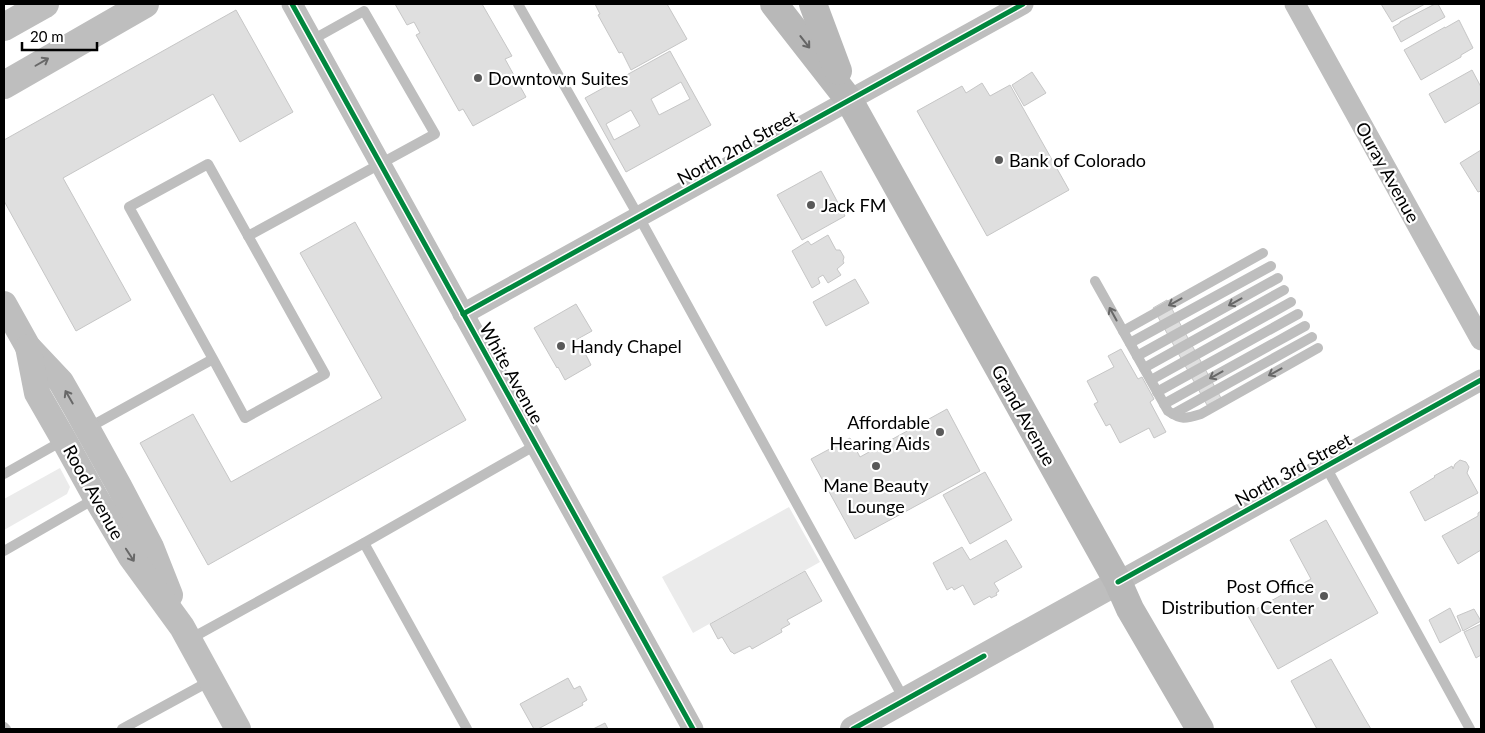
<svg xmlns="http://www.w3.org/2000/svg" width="1485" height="733" font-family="Lato,sans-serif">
  <rect width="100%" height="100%" fill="#fff"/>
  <g fill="#ebebeb">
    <path d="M 60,468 L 70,487 L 67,494 L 4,530 L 4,499 Z"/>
    <path d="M 789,507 L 820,562 L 693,633 L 662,577 Z"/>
  </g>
  <g fill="#dfdfdf" stroke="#c6c6c6" fill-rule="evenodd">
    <path d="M 395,4 L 482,4 L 512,56 L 505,59 L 526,97 L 473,126 L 463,109 L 459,111 L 416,35 L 420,33 L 414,22 L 407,25 Z"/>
    <path d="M 595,4 L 667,4 L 687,39 L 631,70 L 622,52 L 619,53 L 598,15 L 600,14 Z"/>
    <path d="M 1381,4 L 1425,4 L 1392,22 Z"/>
    <path d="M 1435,4 L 1438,4 L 1445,17 L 1401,42 L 1393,27 L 1400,23 L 1400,22 Z"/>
    <path d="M 236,10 L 293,112 L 240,142 L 213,94 L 63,178 L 131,300 L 76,331 L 4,201 L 4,140 Z"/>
    <path d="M 1459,20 L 1473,48 L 1461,55 L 1461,57 L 1421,80 L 1404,50 L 1445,27 L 1445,28 Z"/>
    <path d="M 670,51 L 711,125 L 626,172 L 585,98 ZM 681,82 L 690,99 L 659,115 L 651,99 ZM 631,110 L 640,126 L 614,140 L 606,124 Z"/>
    <path d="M 1472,70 L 1481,87 L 1481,102 L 1445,123 L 1429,94 Z"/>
    <path d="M 1032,72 L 1046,93 L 1024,106 L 1012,85 Z"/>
    <path d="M 982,83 L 990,96 L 1010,85 L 1069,190 L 987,236 L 917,111 L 962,86 L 966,93 Z"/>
    <path d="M 1481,150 L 1481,191 L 1478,192 L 1460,163 Z"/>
    <path d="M 821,171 L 845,216 L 802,240 L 777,195 Z"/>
    <path d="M 355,222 L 466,420 L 208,565 L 140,443 L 193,414 L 231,482 L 382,398 L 300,253 Z"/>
    <path d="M 828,235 L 836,250 L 840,250 L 844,257 L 843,261 L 844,263 L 837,269 L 841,275 L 828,283 L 823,275 L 818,278 L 820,283 L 812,288 L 792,251 L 808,241 L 811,245 Z"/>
    <path d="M 855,279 L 869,303 L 826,326 L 813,302 Z"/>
    <path d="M 1167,300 L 1221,398 L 1207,405 L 1153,308 Z"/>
    <path d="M 576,304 L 592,331 L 574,341 L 581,353 L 584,351 L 591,365 L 565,380 L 558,367 L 557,368 L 534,328 Z"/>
    <path d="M 1121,349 L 1138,379 L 1142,377 L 1154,399 L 1150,402 L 1166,432 L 1154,438 L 1149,428 L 1120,443 L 1110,424 L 1106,426 L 1094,404 L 1098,402 L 1087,381 L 1114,367 L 1108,356 Z"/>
    <path d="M 947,409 L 980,471 L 855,539 L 811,459 L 850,438 L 860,457 Z"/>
    <path d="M 1460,460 L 1466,462 L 1469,467 L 1467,473 L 1478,493 L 1425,521 L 1410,492 L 1435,477 L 1434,476 L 1452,466 L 1453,469 L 1455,464 Z"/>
    <path d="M 985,472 L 1012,520 L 970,544 L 943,495 Z"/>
    <path d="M 1481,511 L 1481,550 L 1458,564 L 1442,536 L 1478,516 L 1478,513 Z"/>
    <path d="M 1326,520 L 1378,613 L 1278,669 L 1247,614 L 1311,579 L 1290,540 Z"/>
    <path d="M 1006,540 L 1022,567 L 994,583 L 999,591 L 996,593 L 997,595 L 991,598 L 990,596 L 974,605 L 963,585 L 954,590 L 952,587 L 947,590 L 933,563 L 962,547 L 970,560 Z"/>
    <path d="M 805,571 L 822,601 L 787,620 L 790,624 L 781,629 L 782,632 L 752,649 L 750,646 L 734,654 L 732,652 L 731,652 L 722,637 L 718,639 L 710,624 Z"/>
    <path d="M 1450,608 L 1461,631 L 1440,643 L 1429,620 Z"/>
    <path d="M 1474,609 L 1481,621 L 1463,631 L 1457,616 Z"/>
    <path d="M 1481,624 L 1481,655 L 1476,658 L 1464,632 Z"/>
    <path d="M 1331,659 L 1365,719 L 1371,729 L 1317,729 L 1291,681 Z"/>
    <path d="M 568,678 L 574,689 L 580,686 L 587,700 L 582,703 L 583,705 L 538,729 L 534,729 L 520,704 Z"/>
    <path d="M 605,723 L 608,729 L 593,729 Z"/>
  </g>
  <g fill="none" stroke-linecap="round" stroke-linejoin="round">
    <g stroke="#bebebe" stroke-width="10">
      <path d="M 518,4 L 639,217 L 904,699"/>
      <path d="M 248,236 L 435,134 L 364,11 L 312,40"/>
      <path d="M 1095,281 L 1168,411 C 1181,420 1185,419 1201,414 L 1318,348"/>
      <path d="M 1123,331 L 1263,253"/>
      <path d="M 1130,343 L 1271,266"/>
      <path d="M 1137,356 L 1278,278"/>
      <path d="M 1144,368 L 1284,290"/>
      <path d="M 1151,380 L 1291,302"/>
      <path d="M 1157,392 L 1298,314"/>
      <path d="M 1164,404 L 1305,326"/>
      <path d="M 1173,414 L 1312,337"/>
      <path d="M 88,428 L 213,359 L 245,418 L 325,374 L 208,164 L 129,207 L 213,359"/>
      <path d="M 1326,467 L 1470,729"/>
      <path d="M 4,474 L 64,440"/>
      <path d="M 364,543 L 467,729"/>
      <path d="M 4,551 L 96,498"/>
      <path d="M 190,639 L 364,543 L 536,445"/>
      <path d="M 4,727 L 6,729"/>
      <path d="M 122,729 L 210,681"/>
    </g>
    <g stroke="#bebebe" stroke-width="21">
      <path d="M 292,4 L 693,729"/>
      <path d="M 1295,4 L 1481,340"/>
      <path d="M 463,314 L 1023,4"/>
      <path d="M 1118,582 L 1481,380"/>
    </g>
    <g stroke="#bebebe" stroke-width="26">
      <path d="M 4,304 L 28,347 L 61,382 L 77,410 L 119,486 L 151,547 L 170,595"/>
      <path d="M 28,347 L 37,393 L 64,440 L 96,498 L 131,557 L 182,627 L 238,729"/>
      <path d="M 853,729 L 1118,582"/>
    </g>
    <g stroke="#b8b8b8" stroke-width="28">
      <path d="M 774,4 L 849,100 L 1118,582 L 1130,609 L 1200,729"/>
      <path d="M 813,4 L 838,71"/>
    </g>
    <g stroke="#bebebe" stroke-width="28">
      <path d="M 4,27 L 45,4"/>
      <path d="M 4,85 L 145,4"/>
    </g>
    <defs>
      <g id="cycleway">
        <path d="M 292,4 L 693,729"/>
        <path d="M 463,314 L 1023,4"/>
        <path d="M 1118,582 L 1481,380"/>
        <path d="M 853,729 L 984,656"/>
      </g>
    </defs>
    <use href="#cycleway" stroke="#fff" stroke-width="8"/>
    <use href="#cycleway" stroke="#00873e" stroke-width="5"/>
  </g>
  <defs><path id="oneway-shaft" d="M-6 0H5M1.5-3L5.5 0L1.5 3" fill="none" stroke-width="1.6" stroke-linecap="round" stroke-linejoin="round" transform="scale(1.25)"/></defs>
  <use stroke="#656565" href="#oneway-shaft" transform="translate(805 42) rotate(52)"/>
  <g stroke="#686868">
    <use href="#oneway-shaft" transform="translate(42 62) rotate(-30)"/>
    <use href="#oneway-shaft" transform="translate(1175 302) rotate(151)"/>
    <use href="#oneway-shaft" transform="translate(1235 302) rotate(151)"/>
    <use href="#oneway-shaft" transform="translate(1113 314) rotate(-119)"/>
    <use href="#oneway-shaft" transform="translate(1275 372) rotate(151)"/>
    <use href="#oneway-shaft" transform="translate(1216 375) rotate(151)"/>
    <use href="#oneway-shaft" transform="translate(69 397) rotate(-120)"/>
    <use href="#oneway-shaft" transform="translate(130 555) rotate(57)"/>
  </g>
  <g fill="#595959" stroke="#fff" stroke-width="2">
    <circle cx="478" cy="78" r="5"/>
    <circle cx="999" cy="160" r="5"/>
    <circle cx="811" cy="205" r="5"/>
    <circle cx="561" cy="346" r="5"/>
    <circle cx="940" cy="432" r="5"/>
    <circle cx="876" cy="466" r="5"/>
    <circle cx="1324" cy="596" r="5"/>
  </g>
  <g text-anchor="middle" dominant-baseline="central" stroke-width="4.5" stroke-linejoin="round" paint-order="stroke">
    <g font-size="18" fill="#000" stroke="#fff" text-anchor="start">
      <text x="488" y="78">Downtown Suites</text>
      <text x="1009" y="160">Bank of Colorado</text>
      <text x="821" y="205">Jack FM</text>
      <text x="571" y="346">Handy Chapel</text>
      <text x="930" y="422" text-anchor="end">Affordable<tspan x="930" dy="21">Hearing Aids</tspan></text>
      <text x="876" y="485" text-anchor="middle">Mane Beauty<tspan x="876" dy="21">Lounge</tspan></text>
      <text x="1314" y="586" text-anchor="end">Post Office<tspan x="1314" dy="21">Distribution Center</tspan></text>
    </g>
    <g font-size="18" fill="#000" stroke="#fff">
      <text transform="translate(737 147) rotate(-29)">North 2nd Street</text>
      <text transform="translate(1388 172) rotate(61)">Ouray Avenue</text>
      <text transform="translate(512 373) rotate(61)">White Avenue</text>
      <text transform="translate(1024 415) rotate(61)">Grand Avenue</text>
      <text transform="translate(1293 469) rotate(-29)">North 3rd Street</text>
      <text transform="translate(94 492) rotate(61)">Rood Avenue</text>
    </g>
  </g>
  <rect width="1485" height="733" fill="none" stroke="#000000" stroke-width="10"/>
  <path d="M22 42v8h75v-8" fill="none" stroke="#000000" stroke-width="2.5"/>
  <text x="30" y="42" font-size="15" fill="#000000" stroke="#ffffff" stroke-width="4" paint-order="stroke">20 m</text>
</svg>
